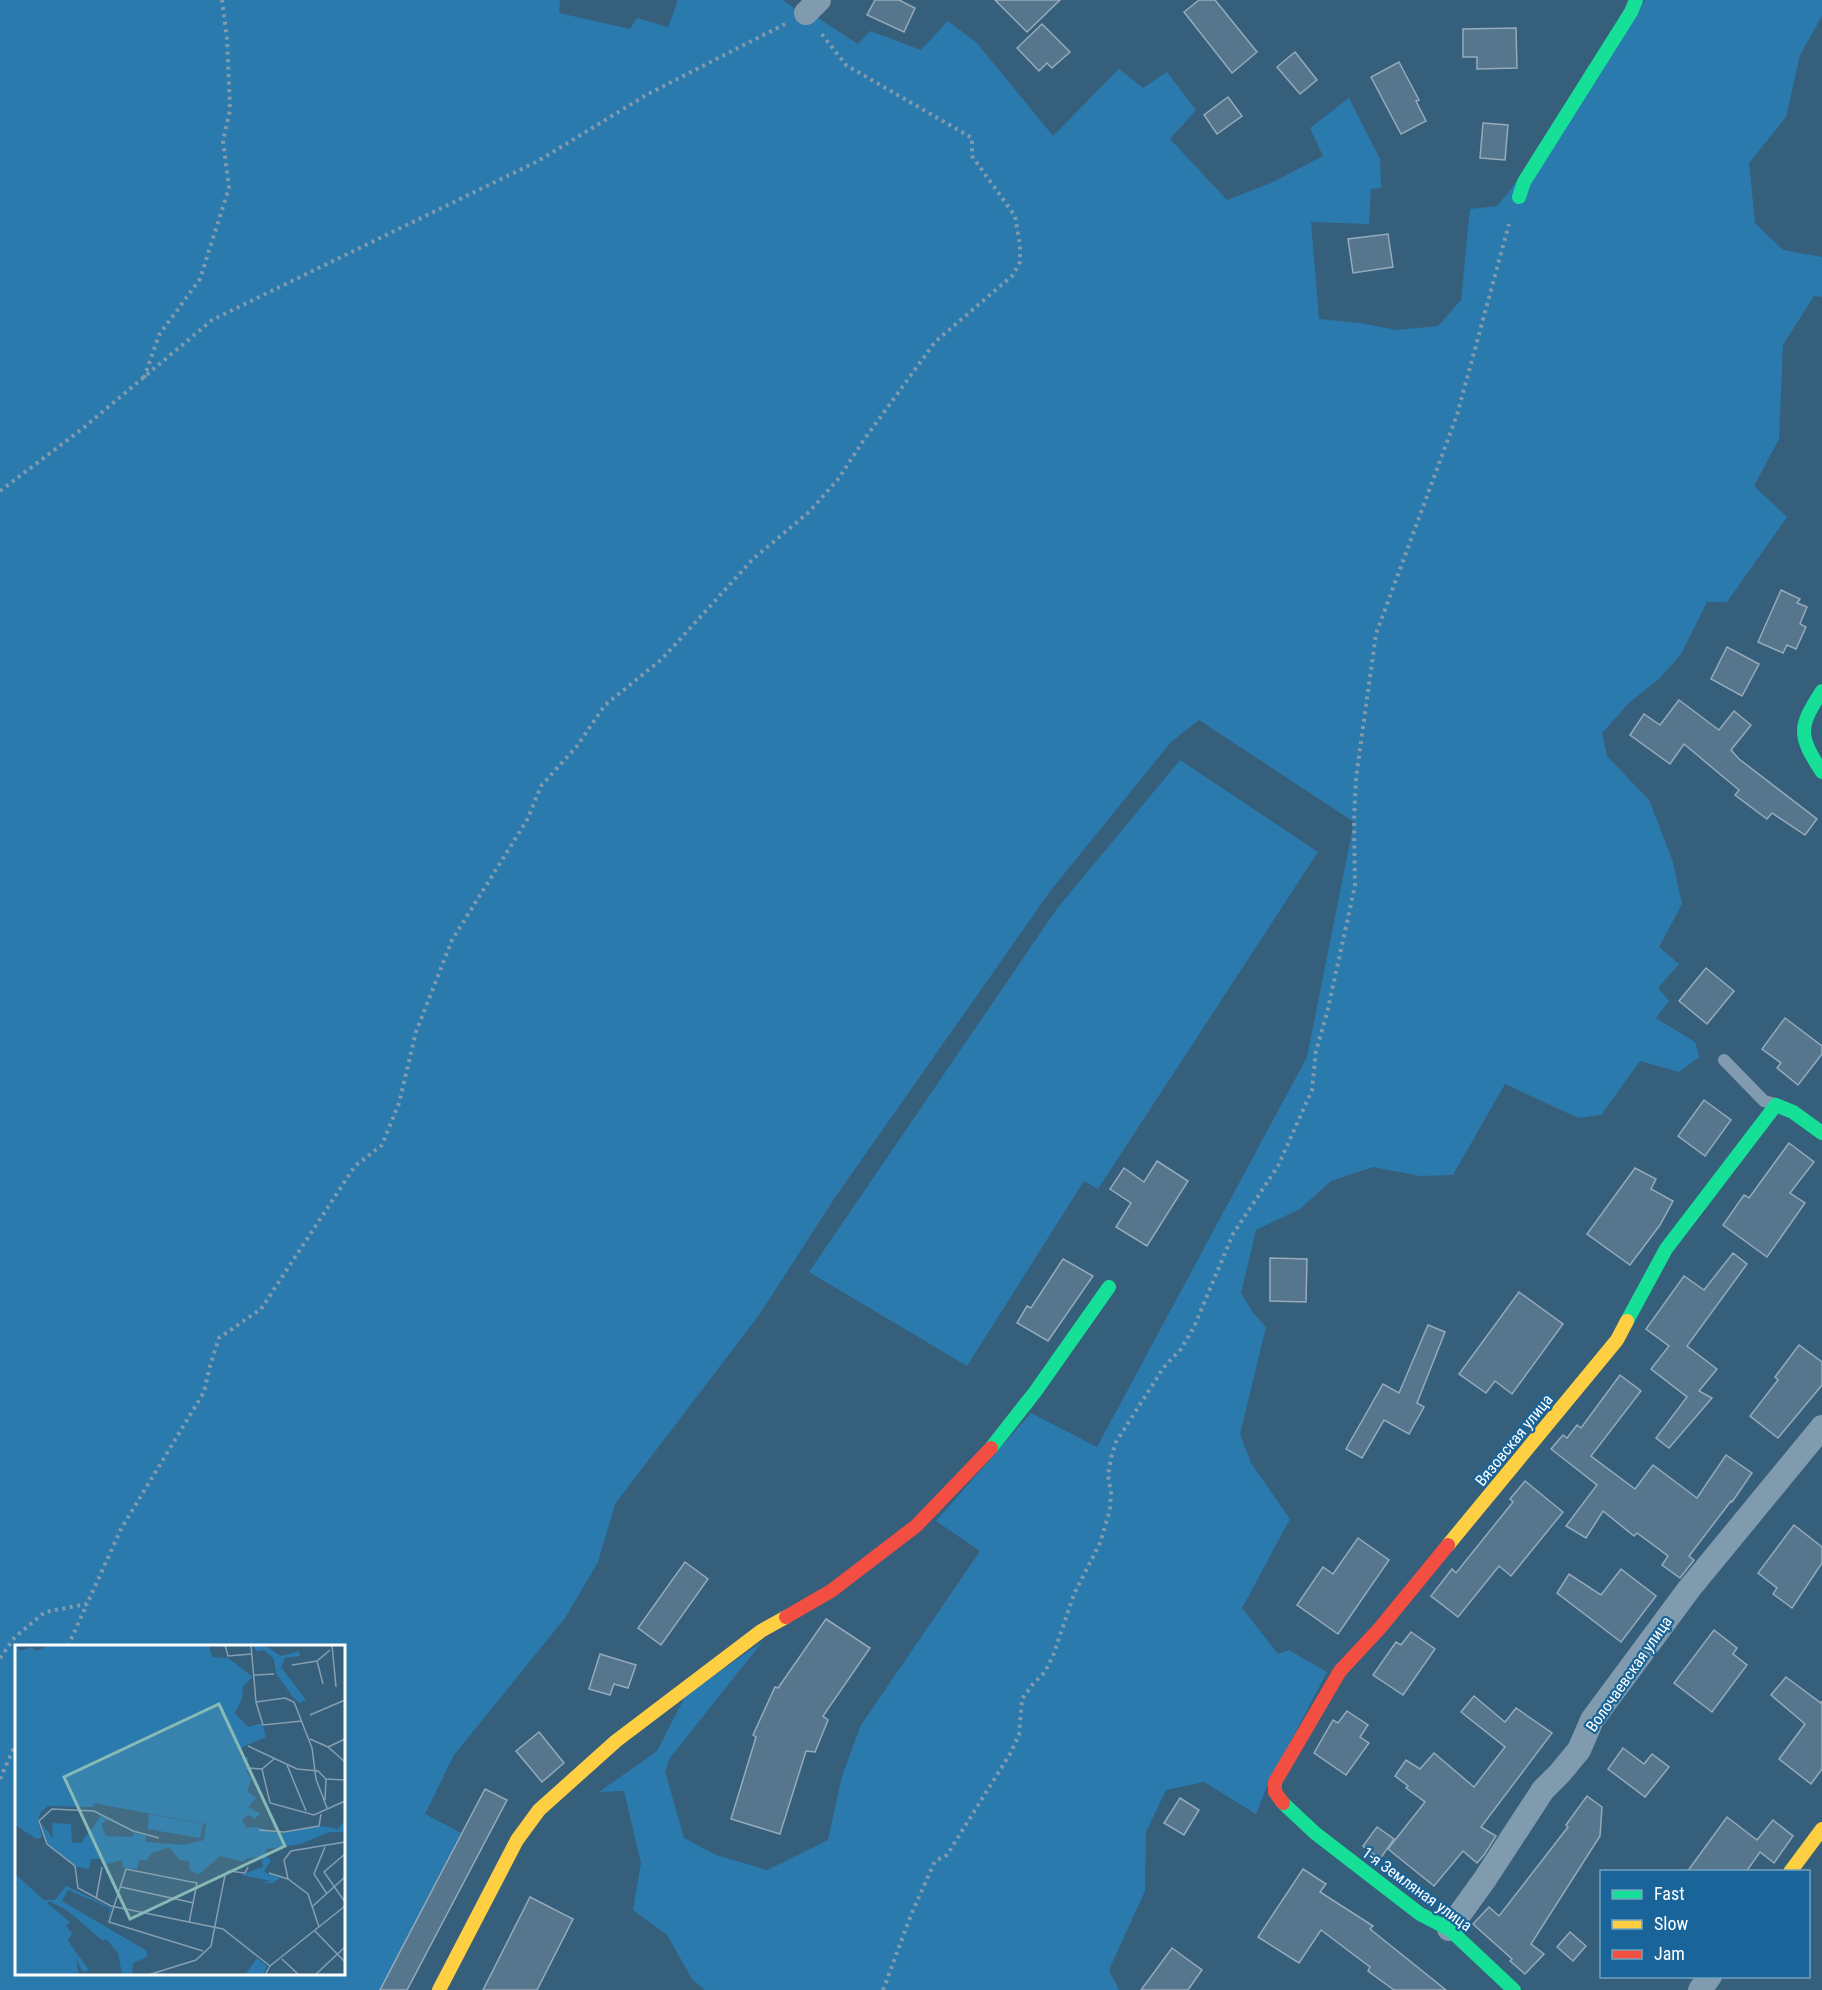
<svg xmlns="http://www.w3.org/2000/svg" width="1822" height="1990" font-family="'Roboto Condensed',sans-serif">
  <rect width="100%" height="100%" fill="#365f7c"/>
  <g fill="#2b7aad" fill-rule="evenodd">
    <path d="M 0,0 L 560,0 L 559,13 L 630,29 L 637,18 L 668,27 L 678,0 L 783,0 L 794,8 L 815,16 L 858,44 L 870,31 L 921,50 L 948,21 L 977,43 L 1053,136 L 1119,69 L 1143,88 L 1167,72 L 1196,110 L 1170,139 L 1227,200 L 1271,183 L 1323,156 L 1310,128 L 1349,98 L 1380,159 L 1381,188 L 1371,189 L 1369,224 L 1311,222 L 1319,319 L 1360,323 L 1396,330 L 1438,326 L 1461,300 L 1470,209 L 1497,206 L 1508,193 L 1645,0 L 1822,0 L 1822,16 L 1800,55 L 1786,117 L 1749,163 L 1755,223 L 1783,250 L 1822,257 L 1822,297 L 1814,296 L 1783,345 L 1779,439 L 1754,486 L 1787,517 L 1727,602 L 1707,602 L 1681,654 L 1660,678 L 1630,702 L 1602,733 L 1607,756 L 1649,800 L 1673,862 L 1682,904 L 1659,947 L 1679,964 L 1658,988 L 1669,1001 L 1656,1018 L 1695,1042 L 1699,1057 L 1679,1072 L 1640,1061 L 1601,1115 L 1578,1118 L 1505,1084 L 1453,1175 L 1420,1176 L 1373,1167 L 1331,1181 L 1300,1209 L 1256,1230 L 1241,1293 L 1254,1314 L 1266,1327 L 1240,1434 L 1251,1463 L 1290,1519 L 1242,1608 L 1278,1654 L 1289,1650 L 1327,1672 L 1265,1791 L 1256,1814 L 1204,1782 L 1166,1790 L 1146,1832 L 1145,1891 L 1109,1970 L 1119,1990 L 705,1990 L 692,1979 L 667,1935 L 633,1910 L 641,1863 L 624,1791 L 599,1792 L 657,1751 L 686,1695 L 762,1642 L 670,1758 L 665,1771 L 684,1838 L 716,1855 L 767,1870 L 828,1840 L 842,1776 L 861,1725 L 980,1551 L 936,1521 L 1031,1413 L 1097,1447 L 1307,1057 L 1354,822 L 1199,720 L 1171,742 L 1051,890 L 836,1196 L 759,1315 L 615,1504 L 598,1562 L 565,1618 L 454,1755 L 425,1814 L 461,1833 L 380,1990 L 0,1990 ZM 16,1646 L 344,1646 L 344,1974 L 16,1974 Z"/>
    <path d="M 1180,760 L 1318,852 L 1098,1189 L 1084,1181 L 967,1366 L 809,1272 L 1056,910 Z"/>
  </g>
  <g fill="#55768c" stroke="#95abbb" stroke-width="1.5">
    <path d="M 875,0 L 899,0 L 915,8 L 904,32 L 867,15 Z"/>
    <path d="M 995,0 L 1060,0 L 1027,32 Z"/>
    <path d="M 1199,0 L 1215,0 L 1257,52 L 1232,73 L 1184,12 Z"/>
    <path d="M 1042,24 L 1070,52 L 1052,68 L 1047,63 L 1039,71 L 1017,48 Z"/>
    <path d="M 1516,28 L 1517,68 L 1477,69 L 1477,57 L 1463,57 L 1463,29 Z"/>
    <path d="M 1295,52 L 1317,80 L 1300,94 L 1277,67 Z"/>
    <path d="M 1399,62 L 1419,100 L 1416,101 L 1426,121 L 1401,134 L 1371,77 Z"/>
    <path d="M 1228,97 L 1242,116 L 1217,134 L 1204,115 Z"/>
    <path d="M 1483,123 L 1508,125 L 1505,160 L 1480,158 Z"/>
    <path d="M 1388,234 L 1393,267 L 1353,273 L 1348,239 Z"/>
    <path d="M 1781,590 L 1800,599 L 1797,603 L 1807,607 L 1800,624 L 1806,627 L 1796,649 L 1787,645 L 1783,653 L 1758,642 Z"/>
    <path d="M 1727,647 L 1759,664 L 1742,696 L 1711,679 Z"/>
    <path d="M 1679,700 L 1719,730 L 1734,711 L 1751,725 L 1731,750 L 1739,759 L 1817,819 L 1805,835 L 1772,813 L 1767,819 L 1735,795 L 1739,790 L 1684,744 L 1670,764 L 1630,735 L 1644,714 L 1660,725 Z"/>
    <path d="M 1706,968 L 1734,991 L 1707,1024 L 1679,1001 Z"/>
    <path d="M 1785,1018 L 1822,1046 L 1822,1054 L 1798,1085 L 1777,1068 L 1781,1063 L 1762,1049 Z"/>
    <path d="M 1704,1100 L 1731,1120 L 1705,1156 L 1678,1136 Z"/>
    <path d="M 1789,1143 L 1814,1162 L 1790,1193 L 1805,1203 L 1767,1257 L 1723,1225 L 1744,1195 L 1749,1198 Z"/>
    <path d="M 1157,1161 L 1188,1181 L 1147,1246 L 1116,1227 L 1131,1203 L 1110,1189 L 1124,1168 L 1144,1182 Z"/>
    <path d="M 1635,1168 L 1656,1179 L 1651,1189 L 1673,1201 L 1660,1225 L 1630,1265 L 1587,1234 Z"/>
    <path d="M 1733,1253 L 1747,1264 L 1687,1346 L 1717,1369 L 1699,1391 L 1712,1398 L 1669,1448 L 1656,1438 L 1687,1397 L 1651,1369 L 1669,1346 L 1646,1329 L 1684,1276 L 1704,1290 Z"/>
    <path d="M 1270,1258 L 1307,1259 L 1306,1302 L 1270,1301 Z"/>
    <path d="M 1063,1259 L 1093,1276 L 1048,1341 L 1017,1323 L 1027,1306 L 1031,1308 Z"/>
    <path d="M 1519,1292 L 1563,1324 L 1512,1394 L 1495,1381 L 1486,1393 L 1459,1374 Z"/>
    <path d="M 1428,1325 L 1445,1332 L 1417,1403 L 1424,1407 L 1409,1434 L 1384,1420 L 1362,1458 L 1346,1449 L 1383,1384 L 1399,1393 Z"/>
    <path d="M 1799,1345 L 1822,1362 L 1822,1385 L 1778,1438 L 1750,1416 L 1778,1380 L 1775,1377 Z"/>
    <path d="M 1620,1375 L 1641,1391 L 1591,1456 L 1635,1489 L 1653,1465 L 1697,1498 L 1726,1455 L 1752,1473 L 1732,1502 L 1731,1501 L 1689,1556 L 1694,1560 L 1680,1578 L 1662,1565 L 1668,1556 L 1637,1533 L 1634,1536 L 1603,1511 L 1586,1538 L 1566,1526 L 1597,1485 L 1551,1449 L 1563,1435 L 1567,1438 L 1577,1425 L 1581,1428 Z"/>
    <path d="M 1525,1481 L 1563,1512 L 1511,1576 L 1499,1566 L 1458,1617 L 1431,1596 L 1452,1569 L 1456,1573 L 1513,1502 L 1510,1499 Z"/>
    <path d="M 1794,1525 L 1822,1547 L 1822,1563 L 1792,1608 L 1773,1594 L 1777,1588 L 1758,1573 Z"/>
    <path d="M 1358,1538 L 1389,1560 L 1338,1634 L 1297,1605 L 1323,1567 L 1333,1574 Z"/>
    <path d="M 685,1562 L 708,1579 L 661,1645 L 638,1628 Z"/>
    <path d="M 1621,1569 L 1656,1596 L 1621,1642 L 1557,1593 L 1569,1574 L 1601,1595 Z"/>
    <path d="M 826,1619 L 870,1648 L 823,1716 L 828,1720 L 815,1752 L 806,1751 L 780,1834 L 731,1819 L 756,1737 L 753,1735 L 775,1687 L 778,1688 Z"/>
    <path d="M 1714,1630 L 1737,1648 L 1733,1654 L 1747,1665 L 1712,1712 L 1674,1683 Z"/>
    <path d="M 1411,1632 L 1435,1649 L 1403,1695 L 1373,1675 L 1396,1642 L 1401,1645 Z"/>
    <path d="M 600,1654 L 636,1665 L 628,1688 L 614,1684 L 610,1695 L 589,1689 Z"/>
    <path d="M 1786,1677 L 1821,1703 L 1822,1701 L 1822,1769 L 1811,1784 L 1779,1759 L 1805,1724 L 1771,1695 Z"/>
    <path d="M 1474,1696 L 1505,1722 L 1516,1708 L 1552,1733 L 1481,1827 L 1496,1836 L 1484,1855 L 1477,1863 L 1463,1851 L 1434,1886 L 1388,1849 L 1425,1802 L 1406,1788 L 1408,1786 L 1395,1776 L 1406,1760 L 1420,1769 L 1434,1753 L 1474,1787 L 1505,1747 L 1461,1712 Z"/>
    <path d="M 1347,1711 L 1368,1725 L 1360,1737 L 1369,1743 L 1346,1775 L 1314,1753 L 1333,1720 L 1338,1723 Z"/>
    <path d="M 539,1732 L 564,1763 L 542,1782 L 516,1751 Z"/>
    <path d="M 1623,1748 L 1644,1764 L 1652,1754 L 1669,1767 L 1645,1797 L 1608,1769 Z"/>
    <path d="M 485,1789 L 507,1800 L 407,1990 L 380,1990 Z"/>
    <path d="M 1587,1796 L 1602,1807 L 1600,1836 L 1531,1944 L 1544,1954 L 1525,1974 L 1510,1961 L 1512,1959 L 1473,1924 L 1489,1907 L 1499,1916 L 1568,1827 L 1566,1825 Z"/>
    <path d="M 1180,1798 L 1199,1810 L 1184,1835 L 1164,1823 Z"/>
    <path d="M 1727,1817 L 1757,1840 L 1773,1820 L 1793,1836 L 1774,1863 L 1760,1852 L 1746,1872 L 1687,1872 Z"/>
    <path d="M 1377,1827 L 1394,1839 L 1380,1859 L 1363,1846 Z"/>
    <path d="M 1303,1869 L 1326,1884 L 1320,1892 L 1373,1926 L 1370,1929 L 1446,1990 L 1394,1990 L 1368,1971 L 1370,1967 L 1321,1930 L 1299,1963 L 1258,1937 Z"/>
    <path d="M 530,1897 L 573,1919 L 537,1990 L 483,1990 Z"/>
    <path d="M 1570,1932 L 1586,1946 L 1573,1961 L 1557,1947 Z"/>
    <path d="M 1172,1948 L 1202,1970 L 1188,1990 L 1141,1990 Z"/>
  </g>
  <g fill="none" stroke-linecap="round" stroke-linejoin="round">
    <g stroke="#819bae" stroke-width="4" stroke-dasharray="3 4.5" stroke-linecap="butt">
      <path d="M 144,378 L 159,335 L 200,279 L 229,188 L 223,141 L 230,110 L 227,39 L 222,0"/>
      <path d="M 0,491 L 82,429 L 212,320 L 538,161 L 648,94 L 785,24"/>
      <path d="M 68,1646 L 87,1604"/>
      <path d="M 0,1658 L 15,1637 L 45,1612 L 87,1604 L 121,1529 L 204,1392 L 210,1366 L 219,1338 L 261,1309 L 355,1166 L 382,1145 L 399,1103 L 416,1032 L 452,940 L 527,820 L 541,786 L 577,746 L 605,705 L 662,659 L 753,559 L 809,512 L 839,478 L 863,441 L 935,342 L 1013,275 L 1020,262 L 1020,245 L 1015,216 L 972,156 L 972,138 L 846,65 L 820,32"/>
      <path d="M 0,1779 L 16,1743"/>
      <path d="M 883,1990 L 911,1915 L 935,1861 L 947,1855 L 1010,1754 L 1019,1735 L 1022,1699 L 1033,1684 L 1045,1672 L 1053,1656 L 1074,1594 L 1100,1543 L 1110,1510 L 1111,1492 L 1108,1476 L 1111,1458 L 1116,1442 L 1164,1367 L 1181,1349 L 1194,1327 L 1233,1234 L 1278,1166 L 1312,1090 L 1316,1051 L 1327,1013 L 1355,886 L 1354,822 L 1356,778 L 1376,634 L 1457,415 L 1509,224"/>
    </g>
    <path stroke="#819bae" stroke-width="12" d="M 1724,1060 L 1764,1101 L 1775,1104"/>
    <g stroke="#819bae" stroke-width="24">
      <path d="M 806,13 L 819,0"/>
      <path d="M 1449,1929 L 1485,1879 L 1543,1790 L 1560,1773 L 1579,1750 L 1592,1720 L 1689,1589 L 1822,1427"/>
      <path d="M 1700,1990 L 1710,1976"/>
    </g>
    <g stroke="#16e098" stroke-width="14">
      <path d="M 1519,197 L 1524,182 L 1631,12 L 1636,0"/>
      <path d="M 1822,691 C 1798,728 1798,735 1822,772"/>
      <path d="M 1627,1321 L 1666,1249 L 1776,1105 L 1793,1112 L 1822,1133"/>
      <path d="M 991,1448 L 1035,1392 L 1109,1287"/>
      <path d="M 1283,1803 L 1315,1833 L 1420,1914 L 1449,1929 L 1514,1990"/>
    </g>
    <g stroke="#ffcf43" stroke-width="14">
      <path d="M 1448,1545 L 1617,1340 L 1627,1321"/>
      <path d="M 1790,1872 L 1822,1829"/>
      <path d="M 439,1990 L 517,1840 L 539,1810 L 616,1741 L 761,1631 L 786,1617"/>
    </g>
    <g stroke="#f24e42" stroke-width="14">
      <path d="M 786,1617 L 831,1591 L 916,1526 L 991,1448"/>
      <path d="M 1283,1803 L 1275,1792 L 1275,1782 L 1340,1671 L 1380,1628 L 1448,1545"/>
    </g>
  </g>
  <g text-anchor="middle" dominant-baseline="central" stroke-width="4.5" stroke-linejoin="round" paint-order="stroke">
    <g font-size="16" fill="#fff" stroke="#196499">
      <text transform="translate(1514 1440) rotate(-51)">Вязовская улица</text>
      <text transform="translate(1629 1674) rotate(-55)">Волочаевская улица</text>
      <text transform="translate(1417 1889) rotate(36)">1-я Земляная улица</text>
    </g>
  </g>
  <g transform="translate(15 1645)">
    <rect width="330" height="330" fill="#365f7c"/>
    <path d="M 0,0 L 5,6 L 17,2 L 21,6 L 36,0 L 194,1 L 197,12 L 213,13 L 238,32 L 228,41 L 227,54 L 220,68 L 233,82 L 247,78 L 251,92 L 223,104 L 226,112 L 233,112 L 232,128 L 237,134 L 232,146 L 241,153 L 233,162 L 245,168 L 240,174 L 234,170 L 227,174 L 231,183 L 241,182 L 262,188 L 307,181 L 323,184 L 330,175 L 330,187 L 315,187 L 285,199 L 251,204 L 250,211 L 256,215 L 249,227 L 265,233 L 258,238 L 244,238 L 256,236 L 226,230 L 248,222 L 247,211 L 230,214 L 229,217 L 205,211 L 183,230 L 175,225 L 174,216 L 165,215 L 154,202 L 137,208 L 132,215 L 124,215 L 122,224 L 108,223 L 107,215 L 88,220 L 86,214 L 76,214 L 74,224 L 62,222 L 33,199 L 25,177 L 38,193 L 37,178 L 56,179 L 57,197 L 66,198 L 86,171 L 104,178 L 91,175 L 86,179 L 91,191 L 118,192 L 119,188 L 131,191 L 131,197 L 169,200 L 189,195 L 191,179 L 78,158 L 78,162 L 33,161 L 25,168 L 23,176 L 27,192 L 22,194 L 0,180 ZM 239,0 L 252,2 L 266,11 L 284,6 L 285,11 L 270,13 L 266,22 L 291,55 L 284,58 L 277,51 L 261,28 L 259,14 L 249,5 L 241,6 ZM 134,169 L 188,179 L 185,193 L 133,184 ZM 0,229 L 29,255 L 40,255 L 51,241 L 97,263 L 93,274 L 95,263 L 53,245 L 47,256 L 132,306 L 132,312 L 118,318 L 117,330 L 107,330 L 103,308 L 91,294 L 88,296 L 53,266 L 34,256 L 33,259 L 55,277 L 51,281 L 57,288 L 53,296 L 74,325 L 68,327 L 61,314 L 64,330 L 0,330 ZM 242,313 L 252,321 L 248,330 L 230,330 Z" fill="#2b7aad"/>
    <path fill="none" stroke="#869fb0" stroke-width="1.5" d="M 210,0 L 213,11 L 237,9M 236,0 L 241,57 L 248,80 L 287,76M 317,0 L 321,42M 302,16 L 308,39M 277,20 L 302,16 L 315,5M 239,30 L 259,29M 241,57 L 270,53 L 279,57 L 297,103 L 301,134 L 312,163M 295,70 L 330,55M 295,94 L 313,102 L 330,117M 233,101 L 282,124 L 303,126 L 311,134 L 310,155M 313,102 L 330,94M 272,120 L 291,166M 232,123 L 247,124 L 259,114M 247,124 L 255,158 L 299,170 L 330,156M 311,134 L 330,135M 244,185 L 269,187 L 304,181 L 306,169M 144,193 L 118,186 L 79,166 L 37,164 L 24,176 L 32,199 L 60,221 L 63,243 L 96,261 L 208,284 L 255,321M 310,202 L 299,229 L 312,249M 330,209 L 309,227 L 330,257M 254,228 L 273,234 L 293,249 L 304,282M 273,234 L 269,215 L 276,206 L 330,197M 106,242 L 179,258M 81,254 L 87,222M 298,261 L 330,232M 174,278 L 182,238 L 111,224 L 94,277 L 188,306M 300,286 L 330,317M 267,314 L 284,330M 133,330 L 181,315 L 196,301 L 210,230 L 214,226 L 230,228 L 233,222M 250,330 L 255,321 L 330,261M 300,330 L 330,302"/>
    <path fill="#87bab6" fill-opacity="0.15" stroke="#87bab6" stroke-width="3" d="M 204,59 L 270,201 L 115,274 L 49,132 Z"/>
    <rect width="330" height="330" fill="none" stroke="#fff" stroke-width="3"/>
  </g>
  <rect x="1600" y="1870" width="210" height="108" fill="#196499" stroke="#75a2c2" stroke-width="1.5"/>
  <rect x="1612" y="1890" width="30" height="9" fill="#16e098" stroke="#75a2c2" stroke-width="1.5"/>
  <text x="1654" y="1900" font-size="18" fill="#ffffff">Fast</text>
  <rect x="1612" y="1920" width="30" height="9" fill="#ffcf43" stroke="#75a2c2" stroke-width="1.5"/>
  <text x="1654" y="1930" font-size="18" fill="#ffffff">Slow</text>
  <rect x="1612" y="1950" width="30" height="9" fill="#f24e42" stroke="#75a2c2" stroke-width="1.5"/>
  <text x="1654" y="1960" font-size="18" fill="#ffffff">Jam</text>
</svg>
